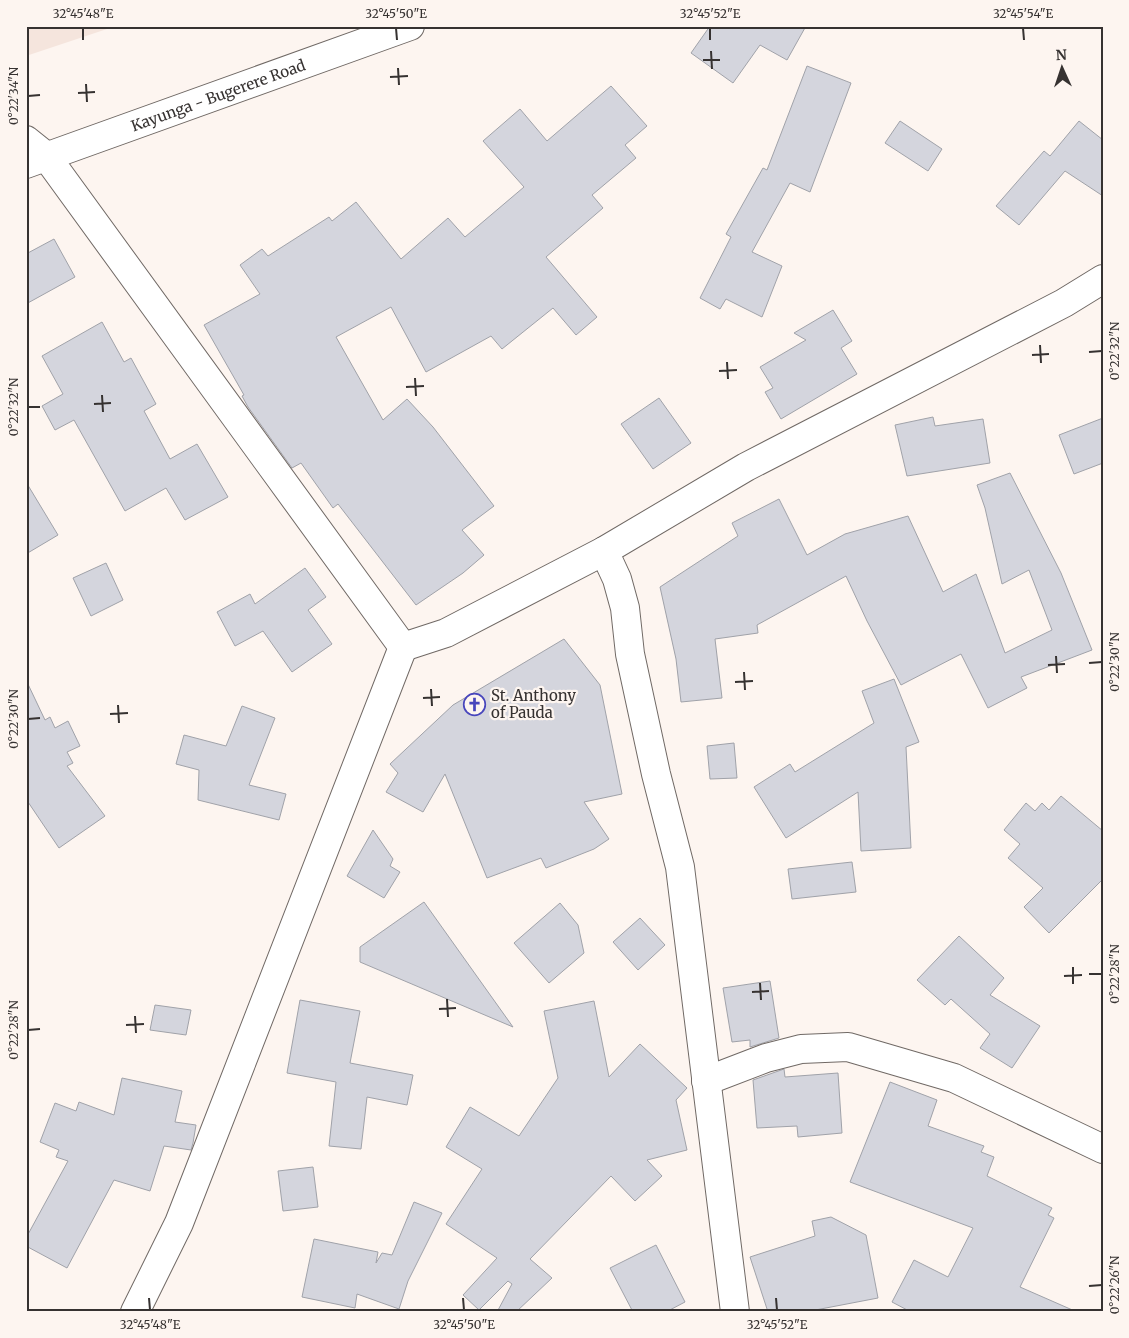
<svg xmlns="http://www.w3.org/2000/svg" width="1129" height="1338" font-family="Merriweather,serif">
  <rect width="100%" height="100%" fill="#fdf5f0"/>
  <path fill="#f5e5dd" d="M 26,26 L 116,26 L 26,56 Z"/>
  <g fill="#d4d5dd" stroke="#a0a2a9">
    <path d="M 710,26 L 806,26 L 787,60 L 760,45 L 733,83 L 691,53 Z"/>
    <path d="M 807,66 L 851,83 L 810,192 L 790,183 L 752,252 L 782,266 L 762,317 L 726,299 L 720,309 L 700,298 L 731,237 L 726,234 L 763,168 L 767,170 Z"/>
    <path d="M 611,86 L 647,126 L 625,145 L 636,158 L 592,195 L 603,208 L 546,257 L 597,317 L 576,335 L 553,308 L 502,349 L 491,336 L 426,372 L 391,307 L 336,337 L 383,420 L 407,399 L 433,427 L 494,506 L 462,530 L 484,555 L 463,573 L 416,605 L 338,504 L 333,508 L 301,463 L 292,468 L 248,407 L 242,396 L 244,395 L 204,325 L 260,294 L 240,265 L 262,249 L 268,256 L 329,217 L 332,221 L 356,202 L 401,259 L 448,218 L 465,237 L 524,187 L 483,141 L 520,109 L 547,141 Z"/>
    <path d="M 900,121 L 942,149 L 928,171 L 885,143 Z"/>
    <path d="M 1079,121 L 1103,140 L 1103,196 L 1065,171 L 1019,225 L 996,206 L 1044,151 L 1050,156 Z"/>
    <path d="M 54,239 L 75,277 L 26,304 L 26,254 Z"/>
    <path d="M 833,310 L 852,341 L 841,348 L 857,374 L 781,419 L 765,392 L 773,388 L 760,367 L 806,340 L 794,333 Z"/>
    <path d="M 102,322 L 124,362 L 131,358 L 156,404 L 144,411 L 170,459 L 197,444 L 228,497 L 185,520 L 166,488 L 125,511 L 74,420 L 55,430 L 42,406 L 63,394 L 42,356 Z"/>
    <path d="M 659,398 L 691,443 L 653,469 L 621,424 Z"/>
    <path d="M 933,417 L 935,426 L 983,419 L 990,463 L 907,476 L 895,425 Z"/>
    <path d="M 1103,418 L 1103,463 L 1074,474 L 1059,435 Z"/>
    <path d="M 1010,473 L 1061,573 L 1092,650 L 1021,677 L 1027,688 L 988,708 L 961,654 L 901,685 L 867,621 L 846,576 L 757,625 L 758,633 L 715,639 L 722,698 L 681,702 L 676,659 L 660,587 L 738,536 L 732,523 L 779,499 L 807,555 L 845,534 L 908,516 L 943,592 L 976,574 L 1005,653 L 1052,630 L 1029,570 L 1002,584 L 985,508 L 977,485 Z"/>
    <path d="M 26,482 L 58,535 L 26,554 Z"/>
    <path d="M 106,563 L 123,600 L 91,616 L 73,578 Z"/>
    <path d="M 305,568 L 326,597 L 308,610 L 332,644 L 292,672 L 263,631 L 235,646 L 217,612 L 250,594 L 255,604 Z"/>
    <path d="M 564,639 L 600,685 L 622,794 L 584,802 L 609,839 L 594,849 L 546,868 L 541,858 L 487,878 L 445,774 L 423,812 L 386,792 L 398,773 L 390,764 L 453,705 Z"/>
    <path d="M 894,679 L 919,742 L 906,747 L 911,848 L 861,851 L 858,792 L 786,838 L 754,787 L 790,764 L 795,772 L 874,723 L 862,691 Z"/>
    <path d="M 26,680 L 45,720 L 50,717 L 55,728 L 68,721 L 80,746 L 67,752 L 73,763 L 67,766 L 105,816 L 59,848 L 26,799 Z"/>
    <path d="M 242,706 L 275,718 L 249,785 L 286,794 L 279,820 L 198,800 L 199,770 L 176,764 L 184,735 L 226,746 Z"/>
    <path d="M 734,743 L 737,778 L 710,779 L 707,746 Z"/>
    <path d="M 1061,796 L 1103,831 L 1103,879 L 1049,933 L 1024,907 L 1043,888 L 1008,858 L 1020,844 L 1004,830 L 1026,803 L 1035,811 L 1042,803 L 1049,810 Z"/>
    <path d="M 373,830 L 393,859 L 390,866 L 400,872 L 384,898 L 347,876 Z"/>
    <path d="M 852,862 L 856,892 L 792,899 L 788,869 Z"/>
    <path d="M 424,902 L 513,1027 L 360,962 L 360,947 Z"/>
    <path d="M 560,903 L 578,925 L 584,953 L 549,983 L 514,943 Z"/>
    <path d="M 640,918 L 665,945 L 638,970 L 613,942 Z"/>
    <path d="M 959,936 L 1004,978 L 990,995 L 1040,1026 L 1012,1068 L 980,1048 L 990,1034 L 951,999 L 945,1005 L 917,980 Z"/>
    <path d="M 770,981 L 779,1038 L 750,1047 L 750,1040 L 732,1042 L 723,988 Z"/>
    <path d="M 300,1000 L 360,1011 L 350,1063 L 413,1075 L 407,1105 L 367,1097 L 361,1149 L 329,1146 L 336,1082 L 287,1073 Z"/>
    <path d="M 594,1001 L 609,1077 L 640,1044 L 687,1088 L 676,1100 L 687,1150 L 647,1160 L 662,1176 L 635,1201 L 611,1176 L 530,1259 L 552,1278 L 516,1312 L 497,1312 L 512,1284 L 508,1281 L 479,1310 L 463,1295 L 497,1258 L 446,1224 L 482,1169 L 446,1147 L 470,1107 L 519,1136 L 558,1078 L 544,1011 Z"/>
    <path d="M 155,1005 L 191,1010 L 186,1035 L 150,1030 Z"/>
    <path d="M 784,1069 L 785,1077 L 838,1073 L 842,1133 L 798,1137 L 797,1126 L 757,1128 L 753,1080 Z"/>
    <path d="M 122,1078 L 182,1091 L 175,1122 L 196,1125 L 193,1143 L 191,1150 L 164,1146 L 150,1191 L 114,1180 L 67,1268 L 26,1246 L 26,1238 L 68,1161 L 56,1157 L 59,1150 L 40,1142 L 55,1103 L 76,1111 L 79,1102 L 114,1115 Z"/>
    <path d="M 890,1082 L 937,1100 L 928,1126 L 984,1146 L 981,1152 L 994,1157 L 987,1176 L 1052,1208 L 1048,1215 L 1054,1218 L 1020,1287 L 1077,1312 L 911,1312 L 892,1302 L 914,1260 L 948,1277 L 973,1228 L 850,1182 Z"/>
    <path d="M 313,1167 L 318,1207 L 283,1211 L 278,1171 Z"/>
    <path d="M 414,1202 L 442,1213 L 408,1281 L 399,1309 L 357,1294 L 355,1308 L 302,1297 L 314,1239 L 378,1252 L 376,1263 L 382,1253 L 392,1255 Z"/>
    <path d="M 831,1217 L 866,1235 L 878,1298 L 805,1312 L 768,1312 L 750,1257 L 815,1236 L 812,1221 Z"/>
    <path d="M 656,1245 L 685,1302 L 666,1312 L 633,1312 L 610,1268 Z"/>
  </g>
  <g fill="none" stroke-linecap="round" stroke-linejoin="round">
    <defs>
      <g id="minor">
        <path d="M 26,140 L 46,156 L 403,647"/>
        <path d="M 604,551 L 617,579 L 625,608 L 630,654 L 656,774 L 680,867 L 735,1312"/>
        <path d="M 403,647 L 446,633 L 604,551 L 746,467 L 1064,303 L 1103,279"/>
        <path d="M 706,1081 L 766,1058 L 801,1049 L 848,1047 L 954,1078 L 1103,1149"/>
        <path d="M 135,1312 L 179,1223 L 403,647"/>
      </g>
      <g id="major">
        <path id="s1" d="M 26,164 L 410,26"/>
      </g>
    </defs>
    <use href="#minor" stroke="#706965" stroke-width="30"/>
    <use href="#major" stroke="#706965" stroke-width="30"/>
    <use href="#minor" stroke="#fff" stroke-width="28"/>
    <use href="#major" stroke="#fff" stroke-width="28"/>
  </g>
  <path fill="none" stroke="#363231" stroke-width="2" d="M 83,28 L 83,40M 396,28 L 397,40M 710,28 L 710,40M 1023,28 L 1024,40M 711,51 L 712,69M 703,60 L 720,60M 398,68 L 399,85M 390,77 L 408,76M 86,84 L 87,102M 78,93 L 95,92M 28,96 L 40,95M 1040,345 L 1041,363M 1089,352 L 1102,351M 1032,355 L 1049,354M 727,362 L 728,379M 719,371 L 737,370M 415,378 L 416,396M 406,387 L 424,386M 102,395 L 103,412M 94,404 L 111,403M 28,407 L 40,407M 1056,656 L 1057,673M 1089,663 L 1102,662M 1048,665 L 1065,664M 744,672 L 745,690M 735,682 L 753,681M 431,689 L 432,706M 423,698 L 440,697M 118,705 L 119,723M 110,714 L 128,713M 28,719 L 40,718M 1073,967 L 1073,984M 1089,974 L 1102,974M 1064,976 L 1082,975M 760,983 L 761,1000M 752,992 L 769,991M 447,999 L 448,1017M 439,1009 L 456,1008M 135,1016 L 136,1033M 126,1025 L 144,1024M 28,1030 L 40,1029M 1089,1286 L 1102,1285M 149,1298 L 150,1310M 463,1298 L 464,1310M 776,1298 L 777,1310"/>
  <defs>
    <symbol id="church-ring" viewBox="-11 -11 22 22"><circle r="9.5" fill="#fdf5f0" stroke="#4846bc" stroke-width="1.5"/><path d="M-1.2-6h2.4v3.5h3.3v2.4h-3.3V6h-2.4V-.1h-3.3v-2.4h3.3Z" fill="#4846bc"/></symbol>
  </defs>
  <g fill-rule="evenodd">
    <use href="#church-ring" x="462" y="692" width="25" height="25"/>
  </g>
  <g text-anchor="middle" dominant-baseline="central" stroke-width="4.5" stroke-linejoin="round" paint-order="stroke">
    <g font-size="15" fill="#363231" stroke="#fdf5f0">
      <text stroke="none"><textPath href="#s1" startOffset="204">Kayunga - Bugerere Road</textPath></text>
    </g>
    <g font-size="15" fill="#363231" stroke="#fdf5f0" text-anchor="start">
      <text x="491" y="695">St. Anthony<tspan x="491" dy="17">of Pauda</tspan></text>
    </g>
  </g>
  <rect width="1129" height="1338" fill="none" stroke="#fdf5f0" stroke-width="55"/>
  <g transform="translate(1062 68) rotate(357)" stroke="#fdf5f0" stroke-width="4" paint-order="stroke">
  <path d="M0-4L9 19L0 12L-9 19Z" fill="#363231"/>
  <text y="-8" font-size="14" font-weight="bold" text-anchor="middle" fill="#363231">N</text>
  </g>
  <rect x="28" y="28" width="1074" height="1282" fill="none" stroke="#363231" stroke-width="2"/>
  <g font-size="12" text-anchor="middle" fill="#363231">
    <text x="83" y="18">32°45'48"E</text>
    <text x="396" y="18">32°45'50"E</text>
    <text x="710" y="18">32°45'52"E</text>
    <text x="1023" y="18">32°45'54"E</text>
    <text transform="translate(14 96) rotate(-90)" y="4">0°22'34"N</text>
    <text transform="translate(1115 351) rotate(-90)" y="4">0°22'32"N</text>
    <text transform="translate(14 407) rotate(-90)" y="4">0°22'32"N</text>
    <text transform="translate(1115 662) rotate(-90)" y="4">0°22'30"N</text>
    <text transform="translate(14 719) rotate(-90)" y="4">0°22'30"N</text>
    <text transform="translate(1115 974) rotate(-90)" y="4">0°22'28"N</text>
    <text transform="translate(14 1030) rotate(-90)" y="4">0°22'28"N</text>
    <text transform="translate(1115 1285) rotate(-90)" y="4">0°22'26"N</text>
    <text x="150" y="1329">32°45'48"E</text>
    <text x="464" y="1329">32°45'50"E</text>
    <text x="777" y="1329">32°45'52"E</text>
  </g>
</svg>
